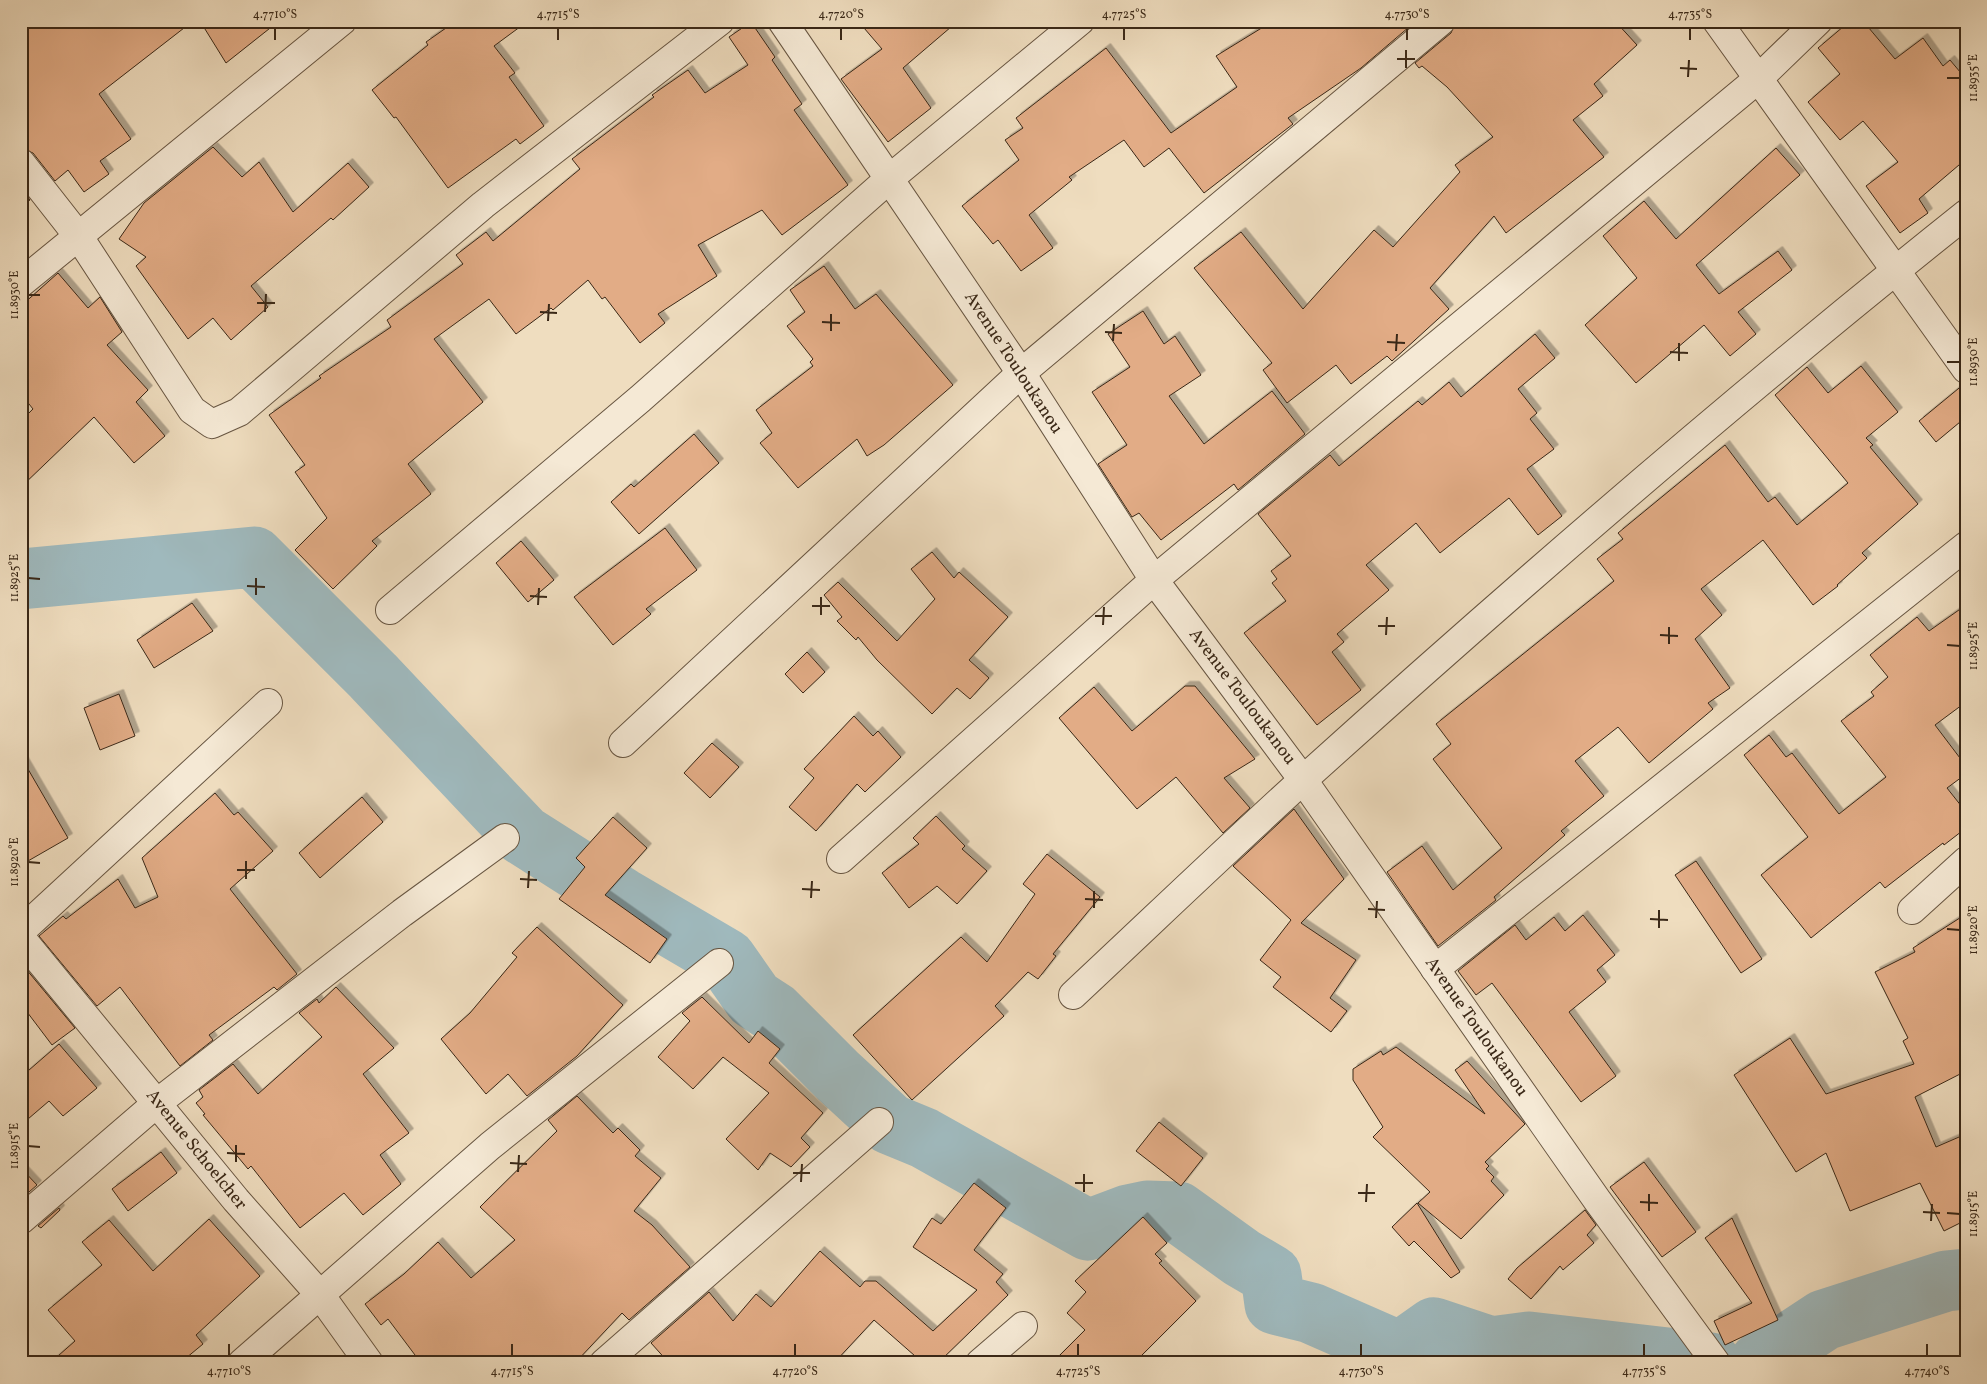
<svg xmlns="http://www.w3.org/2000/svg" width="1987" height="1384" font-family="Vollkorn,serif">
  <defs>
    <filter id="shadow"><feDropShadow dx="4.5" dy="-4.5" stdDeviation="0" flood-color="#0004"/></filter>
  </defs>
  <rect width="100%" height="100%" fill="#efddbf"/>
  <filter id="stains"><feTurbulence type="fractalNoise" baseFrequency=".004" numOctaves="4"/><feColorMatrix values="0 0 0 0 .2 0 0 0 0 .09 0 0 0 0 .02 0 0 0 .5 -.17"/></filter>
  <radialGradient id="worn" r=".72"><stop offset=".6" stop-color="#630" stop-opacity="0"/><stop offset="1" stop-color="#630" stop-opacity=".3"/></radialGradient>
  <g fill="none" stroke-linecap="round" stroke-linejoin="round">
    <path stroke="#777f7b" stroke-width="10" d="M 1393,1363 L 1399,1359 L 1400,1352"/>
    <g stroke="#9fb9bd" stroke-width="61">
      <path d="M 21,579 L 254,557 L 373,676 L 523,835 L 622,898 L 726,959 L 754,999 L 774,1012 L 838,1076 L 890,1124 L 924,1138 L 1088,1230 L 1128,1215 L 1147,1211 L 1178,1212 L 1242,1258 L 1271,1275 L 1275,1304 L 1311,1313 L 1400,1352 L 1434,1328 L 1491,1347 L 1529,1342 L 1711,1363"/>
      <path d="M 1759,1363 L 1824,1320 L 1946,1281 L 1966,1279"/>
    </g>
  </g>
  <g fill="#e2ac86" stroke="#3a2817" filter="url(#shadow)">
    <path d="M 21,21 L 193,21 L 99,94 L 131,139 L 100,161 L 109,174 L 84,192 L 68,170 L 55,181 L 33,153 L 21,148 Z"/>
    <path d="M 200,21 L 279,21 L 226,63 Z"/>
    <path d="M 456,21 L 528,21 L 494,46 L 515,73 L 509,77 L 544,126 L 520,144 L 516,139 L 448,188 L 396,117 L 394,118 L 372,90 L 428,45 L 426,42 Z"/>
    <path d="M 858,21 L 958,21 L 903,68 L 931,108 L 888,142 L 841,79 L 882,49 Z"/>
    <path d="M 1273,21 L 1416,21 L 1361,68 L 1288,118 L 1293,124 L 1204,193 L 1169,148 L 1144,167 L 1124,140 L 1069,177 L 1072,180 L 1029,215 L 1053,248 L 1021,271 L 998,240 L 993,244 L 962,206 L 1019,160 L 1005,140 L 1023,128 L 1016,118 L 1106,48 L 1171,133 L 1237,87 L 1216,56 Z"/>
    <path d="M 1456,21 L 1615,21 L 1637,45 L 1594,84 L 1603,96 L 1573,120 L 1604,157 L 1506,233 L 1494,216 L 1430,288 L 1449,309 L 1392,361 L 1387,356 L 1351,384 L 1336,365 L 1287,403 L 1263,370 L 1272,363 L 1194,268 L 1241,232 L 1303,309 L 1374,230 L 1393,247 L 1460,172 L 1455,165 L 1493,137 L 1447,87 L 1422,66 L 1419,68 L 1415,63 L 1451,33 Z"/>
    <path d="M 1850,21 L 1863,21 L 1895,59 L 1923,38 L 1943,66 L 1950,60 L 1966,79 L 1966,159 L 1919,199 L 1928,213 L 1900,233 L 1866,186 L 1898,162 L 1863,121 L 1840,140 L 1808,102 L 1840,74 L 1818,48 Z"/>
    <path d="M 751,22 L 775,57 L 772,60 L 802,104 L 794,110 L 848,185 L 782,235 L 762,210 L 698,245 L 717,276 L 658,314 L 665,323 L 640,343 L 605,297 L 602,299 L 588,280 L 553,310 L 551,308 L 516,334 L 489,299 L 434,339 L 483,402 L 408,464 L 431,494 L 372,541 L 377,546 L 333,589 L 295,550 L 327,518 L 295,472 L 305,465 L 269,415 L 321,378 L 319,376 L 391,327 L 387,320 L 463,264 L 456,255 L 486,232 L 493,241 L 580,169 L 572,159 L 654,97 L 652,95 L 688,70 L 705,93 L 748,65 L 729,37 Z"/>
    <path d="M 213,147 L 242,177 L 259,162 L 293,212 L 348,163 L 369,187 L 333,220 L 331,218 L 251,286 L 268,307 L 231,340 L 213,318 L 188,339 L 136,266 L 146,257 L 119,239 L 144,203 Z"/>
    <path d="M 1776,148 L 1800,175 L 1696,265 L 1719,294 L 1778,251 L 1792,270 L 1738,312 L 1756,334 L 1730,356 L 1704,325 L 1636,383 L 1585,325 L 1637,278 L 1603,236 L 1644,201 L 1676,239 Z"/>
    <path d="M 21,189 L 30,200 L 21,206 Z"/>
    <path d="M 824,266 L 855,309 L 876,294 L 953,385 L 884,445 L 867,456 L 857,439 L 798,488 L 760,443 L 772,433 L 756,410 L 813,366 L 810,362 L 813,359 L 787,326 L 805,312 L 790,290 Z"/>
    <path d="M 58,273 L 88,308 L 100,297 L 122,332 L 107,345 L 148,390 L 136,402 L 165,436 L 134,463 L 94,417 L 21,487 L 21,421 L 33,409 L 21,394 L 21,306 Z"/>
    <path d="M 1143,311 L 1164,344 L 1175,336 L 1201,375 L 1169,396 L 1204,444 L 1272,391 L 1305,434 L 1238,490 L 1234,484 L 1161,540 L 1139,513 L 1132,517 L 1098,464 L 1127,445 L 1092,392 L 1130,367 L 1108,334 Z"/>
    <path d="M 1535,334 L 1555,358 L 1518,389 L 1537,413 L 1530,419 L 1554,449 L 1527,469 L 1562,516 L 1538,535 L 1509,498 L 1440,553 L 1416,523 L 1366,565 L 1389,590 L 1337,634 L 1344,642 L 1332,652 L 1361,690 L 1317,725 L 1244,633 L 1286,601 L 1272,583 L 1277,579 L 1271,571 L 1291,556 L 1258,514 L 1330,455 L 1339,466 L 1418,401 L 1422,405 L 1449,382 L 1461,397 Z"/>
    <path d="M 1861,366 L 1898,412 L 1866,438 L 1873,445 L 1870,447 L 1918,504 L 1862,553 L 1867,558 L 1837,585 L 1838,586 L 1813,605 L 1763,540 L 1701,589 L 1722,615 L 1695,639 L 1730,688 L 1708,703 L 1713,709 L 1649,763 L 1618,727 L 1575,761 L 1604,796 L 1561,831 L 1565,835 L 1494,897 L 1496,900 L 1438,946 L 1387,872 L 1422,846 L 1453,890 L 1502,848 L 1433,759 L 1451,744 L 1436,724 L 1614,581 L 1597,559 L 1623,539 L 1618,533 L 1725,445 L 1768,502 L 1775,497 L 1797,525 L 1848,483 L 1775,395 L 1807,367 L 1828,393 Z"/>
    <path d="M 1964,384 L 1966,417 L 1936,442 L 1919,421 Z"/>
    <path d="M 694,434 L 719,463 L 639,534 L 611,502 L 631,484 L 634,487 Z"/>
    <path d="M 665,528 L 697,570 L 646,609 L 651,614 L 613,645 L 574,597 Z"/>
    <path d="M 521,541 L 554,580 L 528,602 L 496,563 Z"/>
    <path d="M 932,552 L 954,578 L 959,572 L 1008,617 L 969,660 L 989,678 L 970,699 L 957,688 L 932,714 L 877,660 L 858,637 L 856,640 L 837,621 L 842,617 L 824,595 L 838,582 L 897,641 L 935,599 L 911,569 Z"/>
    <path d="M 192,603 L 213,631 L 154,668 L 137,640 Z"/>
    <path d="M 1966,605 L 1966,702 L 1935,725 L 1966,766 L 1966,774 L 1947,788 L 1966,812 L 1966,828 L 1944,845 L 1943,843 L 1885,888 L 1880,882 L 1811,938 L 1761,875 L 1808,837 L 1744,755 L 1769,735 L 1786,757 L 1792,753 L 1839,814 L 1886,777 L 1841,721 L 1874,696 L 1871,692 L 1888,677 L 1870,655 L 1917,617 L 1929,631 Z"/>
    <path d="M 807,652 L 825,672 L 803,693 L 785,674 Z"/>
    <path d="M 1185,686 L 1195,686 L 1255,759 L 1224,778 L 1250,808 L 1223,833 L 1176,777 L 1137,809 L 1059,718 L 1094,687 L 1132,731 Z"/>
    <path d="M 119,694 L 135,736 L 100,750 L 84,708 Z"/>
    <path d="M 854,716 L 873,736 L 878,731 L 901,757 L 865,792 L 857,784 L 816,831 L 789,807 L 814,778 L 804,769 Z"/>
    <path d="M 712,743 L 739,767 L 710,798 L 684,773 Z"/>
    <path d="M 21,757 L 68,838 L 21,865 Z"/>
    <path d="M 215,793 L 234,815 L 238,812 L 273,851 L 230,889 L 297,974 L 277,990 L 274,987 L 209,1035 L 213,1040 L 180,1066 L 120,987 L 97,1006 L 39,936 L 63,916 L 66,919 L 118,879 L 135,908 L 158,897 L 142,858 Z"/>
    <path d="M 362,797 L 383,822 L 320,878 L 299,853 Z"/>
    <path d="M 1294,809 L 1344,879 L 1301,923 L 1356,960 L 1330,998 L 1347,1011 L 1331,1032 L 1273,987 L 1281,977 L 1260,960 L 1291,920 L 1233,866 Z"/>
    <path d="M 936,816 L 965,846 L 962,849 L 987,871 L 957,904 L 937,886 L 909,908 L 882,873 L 919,844 L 913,838 Z"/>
    <path d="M 613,817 L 647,848 L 605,895 L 667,939 L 650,963 L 559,899 L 585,867 L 576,858 Z"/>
    <path d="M 1047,854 L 1100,897 L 1053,954 L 1056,956 L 1038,979 L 1028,972 L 995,1006 L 1004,1016 L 912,1100 L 853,1035 L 961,937 L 987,962 L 1035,894 L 1023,884 Z"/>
    <path d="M 1696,861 L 1762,959 L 1741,973 L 1675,875 Z"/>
    <path d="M 1966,914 L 1966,1071 L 1915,1097 L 1936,1147 L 1966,1134 L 1966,1220 L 1944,1231 L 1920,1183 L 1850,1211 L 1826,1153 L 1796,1172 L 1734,1075 L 1790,1038 L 1826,1094 L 1914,1064 L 1903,1041 L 1908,1038 L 1875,972 L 1915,952 L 1913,948 Z"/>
    <path d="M 1583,915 L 1615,955 L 1597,970 L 1606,982 L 1569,1012 L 1616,1076 L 1581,1102 L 1492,983 L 1476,995 L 1458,971 L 1515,925 L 1526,940 L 1554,917 L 1565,931 Z"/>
    <path d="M 537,927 L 623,1005 L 577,1056 L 527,1096 L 508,1074 L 486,1094 L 441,1039 L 470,1013 L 517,957 L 512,953 Z"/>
    <path d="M 21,963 L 75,1028 L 52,1045 L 21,1004 Z"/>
    <path d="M 336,987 L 394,1048 L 363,1074 L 409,1133 L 380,1155 L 401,1184 L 363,1215 L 344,1193 L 300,1228 L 251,1166 L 248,1169 L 203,1115 L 205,1114 L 196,1103 L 203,1097 L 199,1090 L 233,1064 L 258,1094 L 322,1037 L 299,1013 L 317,999 L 319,1003 Z"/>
    <path d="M 702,997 L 749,1043 L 758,1031 L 780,1049 L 769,1063 L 823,1113 L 801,1138 L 810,1147 L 791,1167 L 770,1153 L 758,1170 L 726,1139 L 769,1093 L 723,1057 L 693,1089 L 658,1057 L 690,1021 L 682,1013 Z"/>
    <path d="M 59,1044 L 97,1088 L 63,1116 L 49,1101 L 21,1125 L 21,1077 Z"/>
    <path d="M 1396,1047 L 1485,1114 L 1455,1070 L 1467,1061 L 1525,1124 L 1485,1162 L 1489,1166 L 1486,1169 L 1494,1177 L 1491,1181 L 1504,1195 L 1461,1239 L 1418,1203 L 1430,1192 L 1373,1137 L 1383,1127 L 1353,1080 L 1353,1069 L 1381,1051 L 1383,1055 Z"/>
    <path d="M 577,1096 L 613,1133 L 618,1128 L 640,1150 L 635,1156 L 661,1178 L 634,1211 L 652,1225 L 690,1267 L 629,1320 L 622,1313 L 575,1363 L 421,1363 L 388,1319 L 381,1325 L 365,1304 L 404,1274 L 438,1242 L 471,1278 L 515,1240 L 480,1207 L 557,1131 L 548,1120 Z"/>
    <path d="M 1159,1122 L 1203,1158 L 1181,1186 L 1136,1151 Z"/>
    <path d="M 161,1152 L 177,1173 L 128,1211 L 112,1189 Z"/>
    <path d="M 1644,1162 L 1696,1232 L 1662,1257 L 1610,1187 Z"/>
    <path d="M 21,1168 L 37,1185 L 21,1199 Z"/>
    <path d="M 974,1183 L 1006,1208 L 974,1250 L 1003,1274 L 996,1282 L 1008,1295 L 938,1363 L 923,1363 L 874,1320 L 834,1363 L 669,1363 L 651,1343 L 709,1292 L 733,1321 L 756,1294 L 771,1307 L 820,1251 L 860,1287 L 865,1281 L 876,1281 L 933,1331 L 977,1290 L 913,1247 L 932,1218 L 941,1224 Z"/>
    <path d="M 1417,1203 L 1460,1272 L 1451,1278 L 1414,1241 L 1409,1246 L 1392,1227 Z"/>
    <path d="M 59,1208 L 60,1210 L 41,1228 L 38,1226 Z"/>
    <path d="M 1585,1210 L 1596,1225 L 1587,1235 L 1594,1243 L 1563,1270 L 1560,1266 L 1531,1299 L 1508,1279 L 1517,1268 Z"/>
    <path d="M 1143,1217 L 1167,1243 L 1155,1254 L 1162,1261 L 1159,1263 L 1196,1301 L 1134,1363 L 1052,1363 L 1085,1330 L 1067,1313 L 1086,1292 L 1075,1281 Z"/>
    <path d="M 1732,1218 L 1778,1320 L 1725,1345 L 1714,1321 L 1752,1303 L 1705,1238 Z"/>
    <path d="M 209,1219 L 260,1276 L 196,1335 L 203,1344 L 180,1363 L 50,1363 L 75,1341 L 48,1310 L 102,1265 L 82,1242 L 109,1220 L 153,1271 Z"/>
  </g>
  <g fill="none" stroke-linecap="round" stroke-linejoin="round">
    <defs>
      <g id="street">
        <path d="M 782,21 L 1021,373 L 1154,580 L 1303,780 L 1597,1200 L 1716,1363"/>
        <path d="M 1717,21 L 1966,369"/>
        <path d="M 21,163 L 79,237 L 192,410 L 212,424 L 239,412 L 483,205 L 720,21"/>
        <path d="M 21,283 L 342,21"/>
        <path d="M 390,610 L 640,399 L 889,179 L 1080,21"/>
        <path d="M 623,743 L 1021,373 L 1441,21"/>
        <path d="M 841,859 L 1154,580 L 1758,79 L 1818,21"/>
        <path d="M 1912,910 L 1966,861"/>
        <path d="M 21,931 L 268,703"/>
        <path d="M 21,938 L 236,1200 L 321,1296 L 369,1363"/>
        <path d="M 1435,969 L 1966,546"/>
        <path d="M 1073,995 C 1150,923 1226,850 1304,779 C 1519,585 1739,395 1966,214"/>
        <path d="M 21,1220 L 157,1103 L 402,913 L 505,838"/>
        <path d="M 242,1363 L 490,1146 L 719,963"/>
        <path d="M 604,1363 L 879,1122"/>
        <path d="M 980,1363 L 1023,1326"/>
      </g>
    </defs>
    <use href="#street" stroke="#675541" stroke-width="30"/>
    <use href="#street" stroke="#f5e9d5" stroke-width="28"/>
  </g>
  <path fill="none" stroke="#3a2817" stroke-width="2" d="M 275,40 L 275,28M 558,40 L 558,28M 841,40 L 841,28M 1124,40 L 1124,28M 1407,40 L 1407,28M 1690,40 L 1690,28M 1397,59 L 1415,59M 1406,68 L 1406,50M 1680,68 L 1697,69M 1688,77 L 1689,60M 1947,78 L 1960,78M 28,295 L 40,295M 257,303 L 275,303M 265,312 L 266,294M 540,312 L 557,313M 548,321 L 549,304M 822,322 L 840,323M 831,331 L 831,314M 1105,332 L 1122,333M 1113,341 L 1114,324M 1387,342 L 1405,343M 1396,351 L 1397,334M 1670,352 L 1688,353M 1679,361 L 1679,343M 1947,362 L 1960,362M 28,578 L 40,579M 247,586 L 265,587M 256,595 L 256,578M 530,596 L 547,597M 538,605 L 539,588M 812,606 L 830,606M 821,615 L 821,597M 1095,616 L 1112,616M 1103,625 L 1104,607M 1378,626 L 1395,626M 1386,635 L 1387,617M 1660,635 L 1678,636M 1669,644 L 1669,627M 1947,645 L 1960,646M 28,862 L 40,863M 237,870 L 255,870M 246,879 L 246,861M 520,879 L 537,880M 528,888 L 529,871M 802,889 L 820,890M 811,898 L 812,881M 1085,899 L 1103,900M 1094,908 L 1094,891M 1368,909 L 1385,910M 1376,918 L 1377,901M 1650,919 L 1668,920M 1659,928 L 1659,910M 1947,929 L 1960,930M 28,1146 L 40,1147M 227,1153 L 245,1154M 236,1162 L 236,1145M 510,1163 L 527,1164M 518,1172 L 519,1155M 793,1173 L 810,1173M 801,1182 L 802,1164M 1075,1183 L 1093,1183M 1084,1192 L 1084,1174M 1358,1193 L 1375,1193M 1366,1202 L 1367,1184M 1640,1202 L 1658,1203M 1649,1211 L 1649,1194M 1923,1212 L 1940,1213M 1947,1213 L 1960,1214M 1931,1221 L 1932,1204M 229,1356 L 229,1344M 512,1356 L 512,1344M 795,1356 L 795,1344M 1078,1356 L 1078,1344M 1361,1356 L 1361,1344M 1644,1356 L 1644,1344M 1927,1356 L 1927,1344"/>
  <g text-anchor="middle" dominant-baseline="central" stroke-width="5" stroke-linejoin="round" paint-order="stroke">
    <g font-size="18" fill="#3a2817" stroke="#f5e9d5">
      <text transform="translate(1013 363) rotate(57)">Avenue Touloukanou</text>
      <text transform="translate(1242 697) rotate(53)">Avenue Touloukanou</text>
      <text transform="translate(1476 1027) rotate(55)">Avenue Touloukanou</text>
      <text transform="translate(196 1150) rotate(51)">Avenue Schoelcher</text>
    </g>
  </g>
  <rect width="1987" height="1384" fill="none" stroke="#efddbf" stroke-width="55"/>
  <rect x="28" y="28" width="1932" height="1328" fill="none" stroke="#3a2817" stroke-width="2"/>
  <g font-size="12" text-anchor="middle" fill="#3a2817">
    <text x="275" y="18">4.7710°S</text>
    <text x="558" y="18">4.7715°S</text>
    <text x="841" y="18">4.7720°S</text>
    <text x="1124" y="18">4.7725°S</text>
    <text x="1407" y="18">4.7730°S</text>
    <text x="1690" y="18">4.7735°S</text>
    <text transform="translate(1973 78) rotate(-90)" y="4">11.8935°E</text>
    <text transform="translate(14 295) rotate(-90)" y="4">11.8930°E</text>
    <text transform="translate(1973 362) rotate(-90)" y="4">11.8930°E</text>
    <text transform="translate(14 578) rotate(-90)" y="4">11.8925°E</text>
    <text transform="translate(1973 646) rotate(-90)" y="4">11.8925°E</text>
    <text transform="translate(14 862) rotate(-90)" y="4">11.8920°E</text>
    <text transform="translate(1973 930) rotate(-90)" y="4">11.8920°E</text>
    <text transform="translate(14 1146) rotate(-90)" y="4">11.8915°E</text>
    <text transform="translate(1973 1214) rotate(-90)" y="4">11.8915°E</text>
    <text x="229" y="1375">4.7710°S</text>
    <text x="512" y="1375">4.7715°S</text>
    <text x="795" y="1375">4.7720°S</text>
    <text x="1078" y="1375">4.7725°S</text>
    <text x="1361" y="1375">4.7730°S</text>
    <text x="1644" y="1375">4.7735°S</text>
    <text x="1927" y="1375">4.7740°S</text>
  </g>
  <rect width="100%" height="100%" filter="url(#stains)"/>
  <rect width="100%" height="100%" fill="url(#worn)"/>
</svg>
